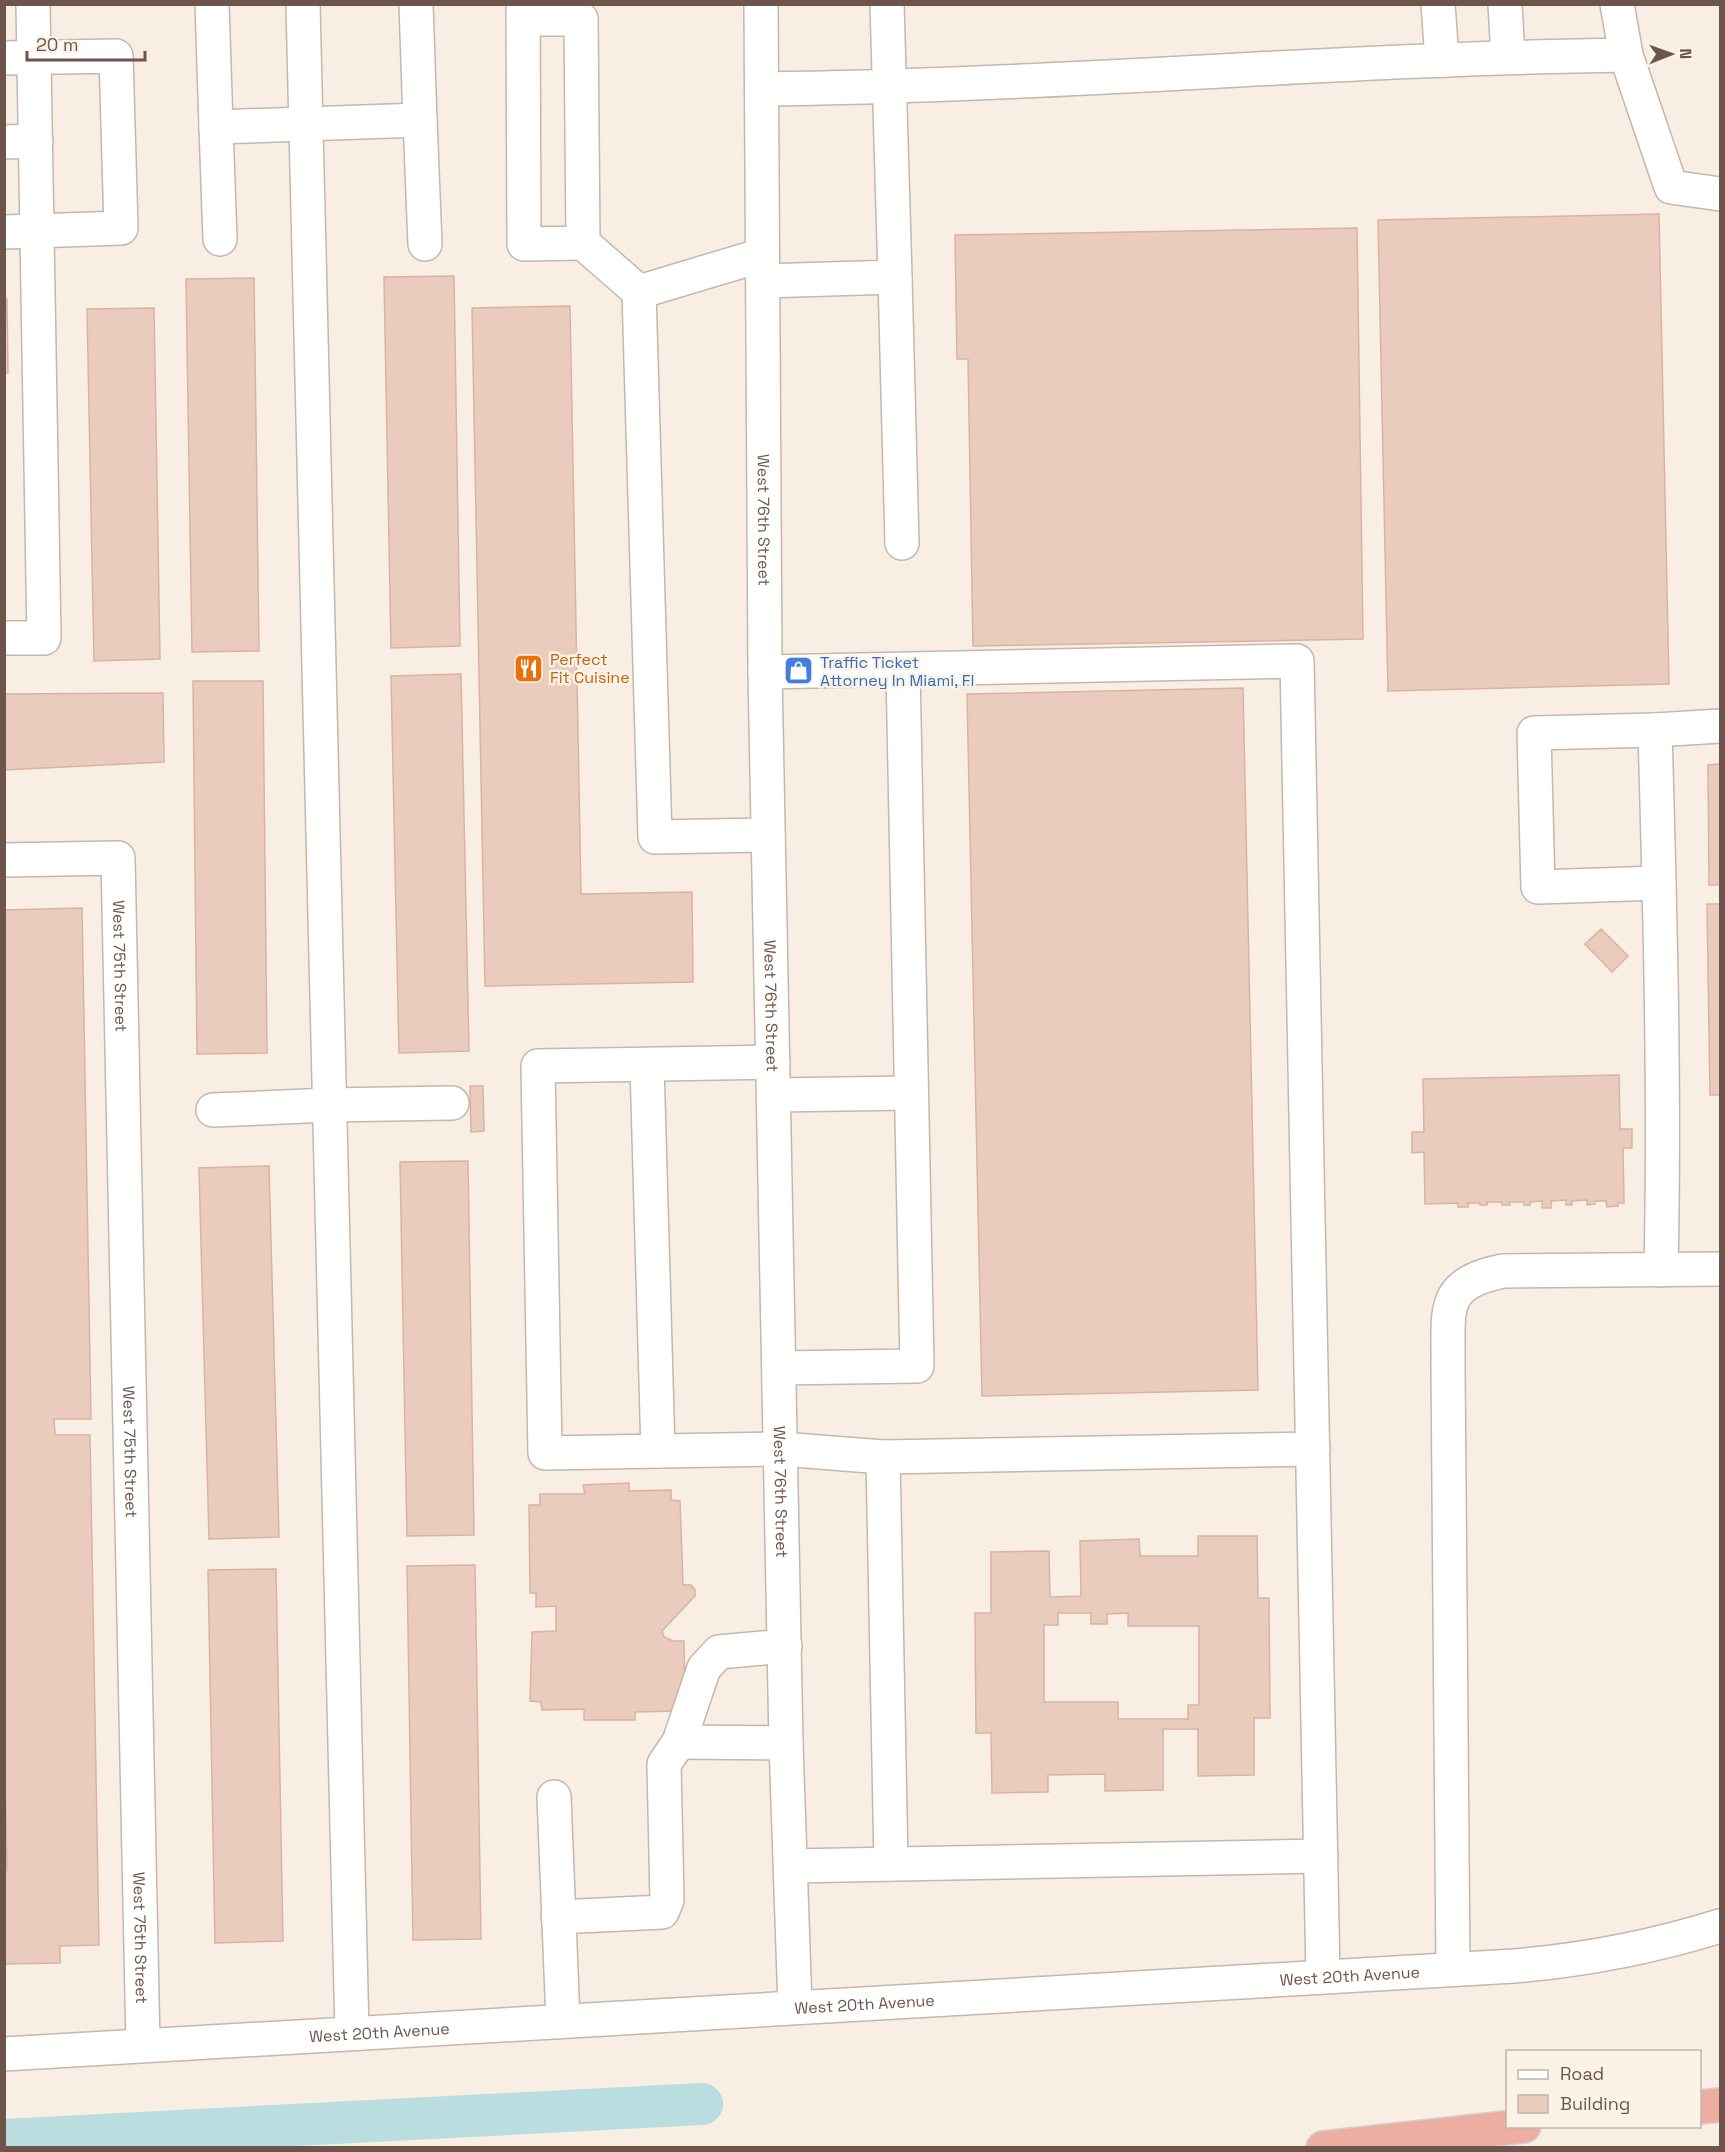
<svg xmlns="http://www.w3.org/2000/svg" width="1725" height="2152" font-family="'Space Grotesk',sans-serif">
  <rect width="100%" height="100%" fill="#f9eee3"/>
  <g fill="none" stroke-linecap="round" stroke-linejoin="round">
    <path stroke="#badddf" stroke-width="42" d="M 4,2140 L 702,2104"/>
  </g>
  <g fill="#eaccbe" stroke="#dbb2a1" stroke-width="1.5" fill-rule="evenodd">
    <path d="M 1659,214 L 1669,684 L 1388,691 L 1378,220 Z"/>
    <path d="M 1357,228 L 1363,639 L 973,646 L 968,359 L 957,359 L 955,235 Z"/>
    <path d="M 454,276 L 460,646 L 391,648 L 384,277 Z"/>
    <path d="M 254,278 L 259,651 L 192,652 L 186,279 Z"/>
    <path d="M 4,299 L 7,299 L 8,373 L 4,373 Z"/>
    <path d="M 570,306 L 581,894 L 692,892 L 693,982 L 485,986 L 472,308 Z"/>
    <path d="M 154,308 L 160,659 L 94,661 L 87,309 Z"/>
    <path d="M 461,674 L 469,1051 L 399,1053 L 391,676 Z"/>
    <path d="M 193,681 L 263,681 L 267,1053 L 197,1054 Z"/>
    <path d="M 1243,688 L 1258,1390 L 982,1396 L 967,694 Z"/>
    <path d="M 163,693 L 164,762 L 4,770 L 4,694 Z"/>
    <path d="M 1720,764 L 1720,885 L 1709,885 L 1708,765 Z"/>
    <path d="M 1707,904 L 1720,904 L 1720,1095 L 1710,1095 Z"/>
    <path d="M 82,908 L 91,1419 L 54,1419 L 55,1435 L 90,1435 L 99,1945 L 60,1946 L 60,1963 L 4,1964 L 4,1870 L 7,1870 L 4,1723 L 4,910 Z"/>
    <path d="M 1601,929 L 1628,956 L 1612,972 L 1585,944 Z"/>
    <path d="M 1619,1075 L 1620,1129 L 1632,1129 L 1632,1148 L 1623,1148 L 1624,1203 L 1618,1203 L 1618,1206 L 1607,1207 L 1606,1201 L 1595,1201 L 1595,1204 L 1587,1205 L 1587,1200 L 1572,1201 L 1572,1205 L 1566,1205 L 1566,1200 L 1551,1201 L 1551,1208 L 1542,1208 L 1542,1201 L 1530,1202 L 1530,1205 L 1524,1205 L 1524,1202 L 1509,1202 L 1510,1205 L 1502,1205 L 1502,1202 L 1487,1202 L 1487,1205 L 1480,1205 L 1480,1203 L 1468,1203 L 1468,1207 L 1458,1207 L 1458,1203 L 1425,1204 L 1424,1152 L 1412,1153 L 1412,1132 L 1424,1132 L 1423,1079 Z"/>
    <path d="M 470,1086 L 483,1086 L 484,1131 L 471,1132 Z"/>
    <path d="M 468,1161 L 474,1535 L 407,1536 L 400,1162 Z"/>
    <path d="M 269,1166 L 279,1537 L 209,1539 L 199,1168 Z"/>
    <path d="M 629,1483 L 629,1491 L 671,1490 L 671,1500 L 680,1501 L 683,1585 L 691,1585 L 695,1590 L 695,1596 L 662,1631 L 664,1637 L 673,1641 L 684,1641 L 685,1701 L 675,1700 L 676,1711 L 635,1712 L 635,1720 L 584,1720 L 584,1709 L 542,1710 L 541,1702 L 530,1701 L 532,1632 L 556,1631 L 556,1606 L 536,1607 L 536,1593 L 530,1593 L 529,1505 L 540,1505 L 540,1494 L 585,1494 L 583,1485 Z"/>
    <path d="M 1198,1536 L 1257,1536 L 1258,1598 L 1269,1598 L 1270,1718 L 1254,1718 L 1254,1775 L 1198,1776 L 1198,1729 L 1163,1729 L 1163,1790 L 1105,1791 L 1105,1774 L 1048,1775 L 1048,1792 L 992,1793 L 991,1733 L 976,1733 L 975,1613 L 991,1613 L 991,1552 L 1049,1551 L 1050,1597 L 1081,1596 L 1080,1541 L 1139,1539 L 1140,1556 L 1198,1556 ZM 1058,1613 L 1091,1613 L 1091,1624 L 1107,1624 L 1107,1614 L 1128,1613 L 1128,1626 L 1199,1626 L 1199,1705 L 1188,1705 L 1188,1719 L 1118,1719 L 1118,1702 L 1044,1702 L 1044,1625 L 1058,1625 Z"/>
    <path d="M 475,1565 L 481,1939 L 413,1940 L 407,1566 Z"/>
    <path d="M 276,1569 L 283,1941 L 215,1943 L 208,1570 Z"/>
  </g>
  <g fill="none" stroke-linecap="round" stroke-linejoin="round">
    <defs>
      <g id="minor">
        <path d="M 212,4 L 216,127"/>
        <path d="M 303,4 L 352,2033"/>
        <path d="M 416,4 L 420,120"/>
        <path d="M 523,4 L 524,244 L 583,243 L 581,19 L 523,19"/>
        <path id="s1" d="M 761,4 L 765,672 L 786,1743 L 795,2007"/>
        <path d="M 1438,4 L 1442,60"/>
        <path d="M 1505,4 L 1508,57"/>
        <path d="M 1617,4 L 1626,55"/>
        <path d="M 4,58 L 116,56 L 121,228 L 4,232"/>
        <path d="M 762,89 C 1050,86 1337,59 1626,55 L 1671,187 L 1720,194"/>
        <path d="M 4,142 L 36,141"/>
        <path d="M 220,239 L 216,127 L 420,120 L 425,244"/>
        <path d="M 583,243 L 639,292 L 762,255"/>
        <path d="M 895,277 L 902,543"/>
        <path d="M 763,281 L 895,277 L 887,4"/>
        <path d="M 639,292 L 655,837 L 768,835"/>
        <path d="M 4,638 L 44,638 L 33,4"/>
        <path d="M 765,672 L 1297,661 L 1323,1976"/>
        <path d="M 1655,730 L 1534,733 L 1538,887 L 1659,883"/>
        <path id="s2" d="M 4,860 L 118,858 L 143,2045"/>
        <path d="M 773,1062 L 538,1066 L 545,1453 L 781,1449 L 883,1457"/>
        <path d="M 647,1065 L 658,1451"/>
        <path d="M 774,1095 L 911,1093"/>
        <path d="M 213,1110 L 329,1105 L 452,1103"/>
        <path d="M 1661,1270 C 1665,1090 1660,910 1655,730 L 1720,726"/>
        <path d="M 779,1368 L 917,1366 L 903,670"/>
        <path d="M 679,1742 L 786,1743"/>
        <path d="M 554,1797 L 563,2021"/>
        <path d="M 891,1864 L 883,1457 L 1313,1449"/>
        <path d="M 791,1866 L 1321,1856"/>
        <path d="M 558,1917 L 662,1912 L 667,1900 L 664,1764 L 679,1742 L 704,1668 L 719,1652 L 785,1646"/>
        <path d="M 1453,1969 L 1448,1365 C 1449,1310 1439,1284 1503,1271 L 1720,1269"/>
        <path id="s3" d="M 4,2054 L 1514,1966 C 1585,1960 1653,1947 1720,1926"/>
      </g>
      <g id="highway">
        <path d="M 1700,2107 L 1720,2105"/>
        <path d="M 1323,2148 L 1524,2126"/>
      </g>
    </defs>
    <use href="#minor" stroke="#c7b6ab" stroke-width="36"/>
    <use href="#highway" stroke="#d6cfcd" stroke-width="36"/>
    <use href="#minor" stroke="#fff" stroke-width="33"/>
    <use href="#highway" stroke="#ebaea1" stroke-width="33"/>
  </g>
  <defs>
    <symbol id="restaurant-square" viewBox="-11 -11 22 22"><rect x="-9" y="-9" width="18" height="18" rx="4" fill="#e8710a" stroke="#fcf3e8"/><path d="M-5-6h1v4h1v-4h1v4h1v-4h1v5L-1.5 .5V6h-2V.5L-5-1ZM5-6V6H3V1.5H1.5Q1.5-4 5-6Z" fill="#fff"/></symbol>
    <symbol id="shop-square" viewBox="-11 -11 22 22"><rect x="-9" y="-9" width="18" height="18" rx="4" fill="#3f7fe0" stroke="#fcf3e8"/><path d="M-5-2.5h2.3a2.7 3.5 0 0 1 5.4 0H5L5.5 6h-11ZM-1.5-2.5h3a1.5 2.3 0 0 0-3 0Z" fill="#fff"/></symbol>
  </defs>
  <g fill-rule="evenodd">
    <use href="#restaurant-square" x="512" y="652" width="33" height="33"/>
    <use href="#shop-square" x="782" y="654" width="33" height="33"/>
  </g>
  <g text-anchor="middle" dominant-baseline="central" stroke-width="5" stroke-linejoin="round" paint-order="stroke">
    <g font-size="16" fill="#6d554c" stroke="#fcf3e8">
      <text stroke="none"><textPath href="#s1" startOffset="516">West 76th Street</textPath></text>
      <text stroke="none"><textPath href="#s2" startOffset="222">West 75th Street</textPath></text>
      <text stroke="none"><textPath href="#s1" startOffset="1002">West 76th Street</textPath></text>
      <text stroke="none"><textPath href="#s2" startOffset="708">West 75th Street</textPath></text>
      <text stroke="none"><textPath href="#s1" startOffset="1488">West 76th Street</textPath></text>
      <text stroke="none"><textPath href="#s2" startOffset="1194">West 75th Street</textPath></text>
      <text stroke="none"><textPath href="#s3" startOffset="1348">West 20th Avenue</textPath></text>
      <text stroke="none"><textPath href="#s3" startOffset="862">West 20th Avenue</textPath></text>
      <text stroke="none"><textPath href="#s3" startOffset="376">West 20th Avenue</textPath></text>
    </g>
    <g font-size="16" fill="#c56008" stroke="#fcf3e8" text-anchor="start">
      <text x="550" y="659">Perfect<tspan x="550" dy="18">Fit Cuisine</tspan></text>
    </g>
    <g font-size="16" fill="#366cbe" stroke="#fcf3e8" text-anchor="start">
      <text x="820" y="662">Traffic Ticket<tspan x="820" dy="18">Attorney In Miami, Fl</tspan></text>
    </g>
  </g>
  <rect width="1725" height="2152" fill="none" stroke="#6d554c" stroke-width="12"/>
  <rect x="1506" y="2050" width="195" height="78" fill="#fcf3e8" stroke="#c3b4aa" stroke-width="1.5"/>
  <rect x="1518" y="2070" width="30" height="9" fill="#ffffff" stroke="#c3b4aa" stroke-width="1.5"/>
  <text x="1560" y="2080" font-size="18" fill="#6d554c">Road</text>
  <rect x="1518" y="2095" width="30" height="18" fill="#eaccbe" stroke="#c3b4aa" stroke-width="1.5"/>
  <text x="1560" y="2110" font-size="18" fill="#6d554c">Building</text>
  <g transform="translate(1671 54) rotate(89)" stroke="#fcf3e8" stroke-width="4.5" paint-order="stroke">
  <path d="M0-4.5L10 22L0 15L-10 22Z" fill="#6d554c"/>
  <text y="-9" font-size="16" font-weight="bold" text-anchor="middle" fill="#6d554c">N</text>
  </g>
  <path d="M27 51v9h118v-9" fill="none" stroke="#6d554c" stroke-width="3"/>
  <text x="36" y="51" font-size="18" fill="#6d554c" stroke="#fcf3e8" stroke-width="4.5" paint-order="stroke">20 m</text>
</svg>
